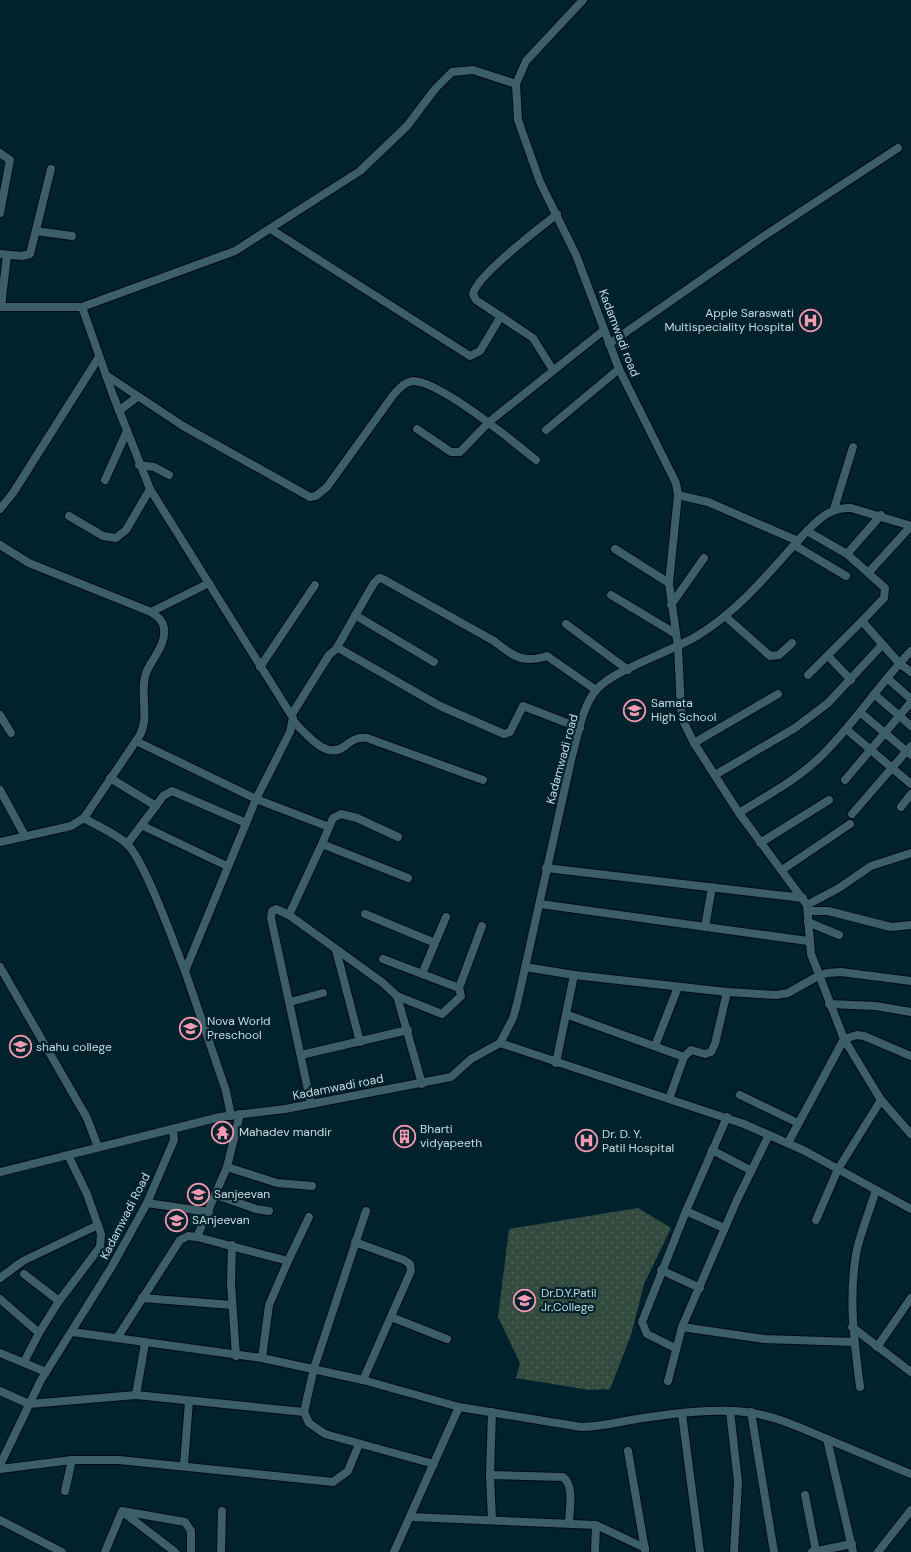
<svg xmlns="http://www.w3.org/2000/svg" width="911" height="1552" font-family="'DM Sans',sans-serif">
  <defs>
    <pattern id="green-dots" width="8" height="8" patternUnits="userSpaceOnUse" patternTransform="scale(1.25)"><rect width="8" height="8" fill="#334a3f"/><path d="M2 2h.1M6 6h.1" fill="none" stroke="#4f645a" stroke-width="1.8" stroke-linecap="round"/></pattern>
  </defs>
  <rect width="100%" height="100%" fill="#00222c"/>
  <path fill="url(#green-dots)" d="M 638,1208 L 671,1228 L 644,1284 L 631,1335 L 610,1389 L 589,1390 L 516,1378 L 520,1363 L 498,1317 L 509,1229 Z"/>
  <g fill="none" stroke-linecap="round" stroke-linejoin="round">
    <defs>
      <g id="minor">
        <path d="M 583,0 L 526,61 L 516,84 L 518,120 L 540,182 L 576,255 L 619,369 L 676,483 L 678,495 L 669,583 L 678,647 L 681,709 L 684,723 L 694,743 L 739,813 L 807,905 L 811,954 L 844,1039 L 881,1100 L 911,1134"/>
        <path d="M 0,153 L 10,160 L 0,213"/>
        <path d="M 272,230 L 470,356 L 480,351 L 501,316"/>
        <path d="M 36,231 L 72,236"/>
        <path d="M 0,254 L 22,256 L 30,254 L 51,169"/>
        <path d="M 0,307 L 82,307 L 235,251 L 360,171 L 407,126 L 435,89 L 452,72 L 473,70 L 516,84"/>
        <path d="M 1,307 L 7,255"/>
        <path d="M 82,307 L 113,395 L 150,489 L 293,718 L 290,732 L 256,799 L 185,971 L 226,1091 L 231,1116"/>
        <path d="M 609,344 L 761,238 L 898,148"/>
        <path d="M 553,370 L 533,338 L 476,300 L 473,294 C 477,275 539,229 557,214"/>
        <path d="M 106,375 L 183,426 L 310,497 L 316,496 L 327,487 L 394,394 C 400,388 404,382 413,381 C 439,381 514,442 536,460"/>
        <path d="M 119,411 L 137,397"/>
        <path d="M 417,429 L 451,452 L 460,452 L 489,422 L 604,330"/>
        <path d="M 546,430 L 619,369"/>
        <path d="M 139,465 L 154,467 L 169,475"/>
        <path d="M 105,480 L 127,431"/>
        <path d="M 678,495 L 708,502 L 798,541"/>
        <path d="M 0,509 L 13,493 L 99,357"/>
        <path d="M 834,509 L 853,447"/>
        <path d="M 69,516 L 103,536 L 116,538 L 126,530 L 150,489"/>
        <path d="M 807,531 L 847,554 L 885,588 L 884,598 L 862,621 L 899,663 L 911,672"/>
        <path d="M 0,545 L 29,563 L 151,612 L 209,583"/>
        <path d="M 794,545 L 846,576"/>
        <path d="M 615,549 L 669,583"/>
        <path d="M 847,554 L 881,515"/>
        <path d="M 869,572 L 911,526"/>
        <path d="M 611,595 L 676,634"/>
        <path d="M 671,605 L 704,558"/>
        <path d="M 355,615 L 434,662"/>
        <path d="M 725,616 L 770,656 L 779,655 L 792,643"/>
        <path d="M 566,624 L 628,670"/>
        <path d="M 336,649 L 374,583 L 379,578 L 383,579 L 494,641 C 513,656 522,664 547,656 L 596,690"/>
        <path d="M 828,656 L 851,680"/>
        <path d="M 260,667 L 315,585"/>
        <path d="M 808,675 L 862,621"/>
        <path d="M 887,678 L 911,699"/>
        <path d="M 874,694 L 911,726"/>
        <path d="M 861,713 L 911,755"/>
        <path d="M 292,714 L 329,655 L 336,649 L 340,649 L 440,706 L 504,734 L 510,732 L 523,706 L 580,728"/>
        <path d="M 0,715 L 11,733"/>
        <path d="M 293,721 C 307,734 326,761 345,746 C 352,740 357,737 367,738 L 483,780"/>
        <path d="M 846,729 L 911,784"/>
        <path d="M 136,741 L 256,799 L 329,827"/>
        <path d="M 694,743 L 778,694"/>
        <path d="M 715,775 L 795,728 L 828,703 L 882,645"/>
        <path d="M 110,778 L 156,806 L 127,844"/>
        <path d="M 845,780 L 911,702"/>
        <path d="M 0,790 L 25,836"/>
        <path d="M 156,806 L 163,796 L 172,791 L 246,823"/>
        <path d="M 901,807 L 911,794"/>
        <path d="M 739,813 C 766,796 795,781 818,759 C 853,726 878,685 911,651"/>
        <path d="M 852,814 L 911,746"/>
        <path d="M 84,818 C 97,826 115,833 127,844 C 145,861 174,944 185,971"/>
        <path d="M 143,826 L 227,866"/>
        <path d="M 0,842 L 71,826 L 84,818 L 140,735 C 150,715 139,694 146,673 C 151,660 166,645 164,630 C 164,621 158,617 151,612"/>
        <path d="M 760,843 L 829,800"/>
        <path d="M 322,844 L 333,818 L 341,814 L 357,818 L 398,837"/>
        <path d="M 546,868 L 803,898"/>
        <path d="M 782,870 L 850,824"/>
        <path d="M 540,904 L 808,941"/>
        <path d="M 807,905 L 839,888 L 871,866 L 911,853"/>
        <path d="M 809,911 L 828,911 L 891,927 L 911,925"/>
        <path d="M 365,914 L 435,943 L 446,917"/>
        <path d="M 289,915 L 322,844 L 408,878"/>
        <path d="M 808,922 L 839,935"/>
        <path d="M 705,927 L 712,887"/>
        <path d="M 336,950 L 360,1042"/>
        <path d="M 383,959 L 459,988"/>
        <path d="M 0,967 L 87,1118 L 98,1147"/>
        <path d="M 525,967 L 574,975 L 556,1063"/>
        <path d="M 422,974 L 435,943"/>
        <path d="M 574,975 L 727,992 L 776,995 L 788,993 L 818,976 L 827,973 L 841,972 L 911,981"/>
        <path d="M 397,996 L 442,1014 L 461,996 L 459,988 L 482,926"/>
        <path d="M 290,1002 L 323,993"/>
        <path d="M 829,1004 L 876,1006 L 911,1012"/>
        <path d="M 568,1015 L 684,1057 L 669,1099"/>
        <path d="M 500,1043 L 744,1124 L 805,1151 L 911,1209"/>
        <path d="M 655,1046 L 678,987"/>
        <path d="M 301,1055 L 408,1030"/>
        <path d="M 684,1057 L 691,1050 L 705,1054 L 711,1052 L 715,1044 L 727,992"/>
        <path d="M 740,1095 L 798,1123"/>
        <path d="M 311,1104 L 271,918 L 272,911 L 276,909 L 289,915 L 383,983 L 397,996 L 422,1084"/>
        <path d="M 788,1143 L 844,1039 L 857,1035 L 864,1036 L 911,1056"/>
        <path d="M 712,1150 L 750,1170"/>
        <path d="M 227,1167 L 277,1183 L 312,1186"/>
        <path d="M 0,1172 L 220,1117 L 285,1109 L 451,1077 L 471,1059 L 500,1043 L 513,1018 L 517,1004 L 572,756 C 578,735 582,706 597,689 C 614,670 672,651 697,636 C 736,612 764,579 794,545 C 810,528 826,506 851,508 L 911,526"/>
        <path d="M 216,1195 L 256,1209 L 269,1211"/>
        <path d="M 147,1203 L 209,1212"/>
        <path d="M 686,1211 L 727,1117"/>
        <path d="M 816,1220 L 838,1169 L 881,1100"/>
        <path d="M 197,1237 L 227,1167 L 240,1114"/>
        <path d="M 355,1242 L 404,1260 L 410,1264 L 411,1271 L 363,1380"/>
        <path d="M 232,1245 L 231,1283 L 236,1356"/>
        <path d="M 288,1261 L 309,1217"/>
        <path d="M 661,1270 L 700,1288"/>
        <path d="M 24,1274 L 59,1301"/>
        <path d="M 0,1278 L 23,1261 L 98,1225"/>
        <path d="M 142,1298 L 232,1305"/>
        <path d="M 0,1299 L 39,1333 L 24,1362"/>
        <path d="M 391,1317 L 447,1339"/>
        <path d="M 682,1327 L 764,1339 L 854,1342"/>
        <path d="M 852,1327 L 911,1372"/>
        <path d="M 72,1332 L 262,1358 L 363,1380 L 459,1407 L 581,1427 C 601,1427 618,1422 637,1419 C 671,1414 718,1407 752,1413 C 778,1417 803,1429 827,1439 L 853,1552"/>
        <path d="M 39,1333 L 59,1301 L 100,1247 L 101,1234 L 87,1194 L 68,1155"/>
        <path d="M 117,1338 L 180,1240 L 188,1236 L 197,1237 L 288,1261 L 269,1305 L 262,1358"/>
        <path d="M 877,1347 L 911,1298"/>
        <path d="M 675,1348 L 647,1334 L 642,1322 L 686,1211 L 724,1228"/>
        <path d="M 0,1353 L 46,1372"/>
        <path d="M 668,1381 L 682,1327 L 737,1200 L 769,1135"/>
        <path d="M 860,1387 C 854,1341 848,1295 857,1249 C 862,1229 870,1209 876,1190"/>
        <path d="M 0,1391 L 29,1404 L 136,1395 L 304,1412 L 309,1423 L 325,1434 L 434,1464"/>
        <path d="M 136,1395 L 145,1343"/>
        <path d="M 730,1411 L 738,1482 L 734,1552"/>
        <path d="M 304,1412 L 314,1368 L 366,1211"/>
        <path d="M 751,1412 L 774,1552"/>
        <path d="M 682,1414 L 700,1552"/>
        <path d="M 827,1439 L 911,1474"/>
        <path d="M 628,1451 L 645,1550"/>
        <path d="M 0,1465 L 41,1380 L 111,1268 L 147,1203 L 174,1140 L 173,1130"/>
        <path d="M 184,1465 L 189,1401"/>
        <path d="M 0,1469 L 72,1460 L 119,1460 L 333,1482 L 348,1471 L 359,1444"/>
        <path d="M 490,1475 L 563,1477 C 575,1486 569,1510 569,1523"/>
        <path d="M 65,1491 L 72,1460"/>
        <path d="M 805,1495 L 816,1551"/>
        <path d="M 123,1512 L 175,1552"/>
        <path d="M 411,1517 L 596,1525 L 645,1548"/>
        <path d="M 0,1520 L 62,1552"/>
        <path d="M 492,1520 L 490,1475 L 492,1412"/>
        <path d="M 105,1552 L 122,1511 L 185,1522 L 191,1531 L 191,1552"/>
        <path d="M 221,1552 L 222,1511"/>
        <path d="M 394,1552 L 459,1407"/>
        <path d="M 595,1552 L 596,1525"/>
        <path d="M 812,1552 L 852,1544"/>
        <path d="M 878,1552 L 911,1510"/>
      </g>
    </defs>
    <use href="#minor" stroke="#000b12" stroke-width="10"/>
    <use href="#minor" stroke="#3c5e69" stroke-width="8"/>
  </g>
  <defs>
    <symbol id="hospital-ring" viewBox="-11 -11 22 22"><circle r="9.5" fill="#00222c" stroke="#f29aaf" stroke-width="1.5"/><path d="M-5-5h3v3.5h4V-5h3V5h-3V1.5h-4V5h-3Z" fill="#f29aaf"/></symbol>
    <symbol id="school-ring" viewBox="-11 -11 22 22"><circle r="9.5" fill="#00222c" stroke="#f29aaf" stroke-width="1.5"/><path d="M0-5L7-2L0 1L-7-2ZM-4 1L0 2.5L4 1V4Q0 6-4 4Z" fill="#f29aaf"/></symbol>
    <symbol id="university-ring" viewBox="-11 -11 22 22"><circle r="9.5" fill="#00222c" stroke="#f29aaf" stroke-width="1.5"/><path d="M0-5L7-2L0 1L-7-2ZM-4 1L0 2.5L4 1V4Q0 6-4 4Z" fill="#f29aaf"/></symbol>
    <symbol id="temple-ring" viewBox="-11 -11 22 22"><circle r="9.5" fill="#00222c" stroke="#f29aaf" stroke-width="1.5"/><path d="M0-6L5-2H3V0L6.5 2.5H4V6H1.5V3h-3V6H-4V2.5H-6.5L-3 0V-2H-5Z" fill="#f29aaf"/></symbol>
    <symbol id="building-ring" viewBox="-11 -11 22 22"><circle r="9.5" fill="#00222c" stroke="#f29aaf" stroke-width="1.5"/><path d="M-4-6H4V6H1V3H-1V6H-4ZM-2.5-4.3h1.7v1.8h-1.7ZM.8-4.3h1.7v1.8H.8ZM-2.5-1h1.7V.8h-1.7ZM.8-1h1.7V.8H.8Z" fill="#f29aaf"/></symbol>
  </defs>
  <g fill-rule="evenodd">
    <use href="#hospital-ring" x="798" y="308" width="25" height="25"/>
    <use href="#school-ring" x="622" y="698" width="25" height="25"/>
    <use href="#school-ring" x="178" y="1016" width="25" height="25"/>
    <use href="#university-ring" x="8" y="1034" width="25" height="25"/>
    <use href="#temple-ring" x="210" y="1120" width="25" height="25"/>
    <use href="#building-ring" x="392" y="1124" width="25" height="25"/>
    <use href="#hospital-ring" x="574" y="1128" width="25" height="25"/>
    <use href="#school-ring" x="186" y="1182" width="25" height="25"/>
    <use href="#school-ring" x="164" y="1208" width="25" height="25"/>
    <use href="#school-ring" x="512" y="1288" width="25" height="25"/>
  </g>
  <g text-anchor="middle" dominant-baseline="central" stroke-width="4.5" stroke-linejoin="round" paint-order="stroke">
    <g font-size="12" fill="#c9dbe1" stroke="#00222c" text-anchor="start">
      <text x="794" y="313" text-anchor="end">Apple Saraswati<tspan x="794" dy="14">Multispeciality Hospital</tspan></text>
      <text x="651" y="703">Samata<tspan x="651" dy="14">High School</tspan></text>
      <text x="207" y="1021">Nova World<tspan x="207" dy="14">Preschool</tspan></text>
      <text x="36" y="1047">shahu college</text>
      <text x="420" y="1129">Bharti<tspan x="420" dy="14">vidyapeeth</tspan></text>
      <text x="239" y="1132">Mahadev mandir</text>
      <text x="602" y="1134">Dr. D. Y.<tspan x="602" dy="14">Patil Hospital</tspan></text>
      <text x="214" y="1194">Sanjeevan</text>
      <text x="192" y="1220">SAnjeevan</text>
      <text x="541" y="1293">Dr.D.Y.Patil<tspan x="541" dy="14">Jr.College</tspan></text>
    </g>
    <g font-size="12" fill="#c9dbe1" stroke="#00222c">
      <text transform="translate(619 333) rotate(69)">Kadamwadi road</text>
      <text transform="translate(562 759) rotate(-75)">Kadamwadi road</text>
      <text transform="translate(338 1087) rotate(-11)">Kadamwadi road</text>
      <text transform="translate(125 1216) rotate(-63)">Kadamwadi Road</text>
    </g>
  </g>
</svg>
